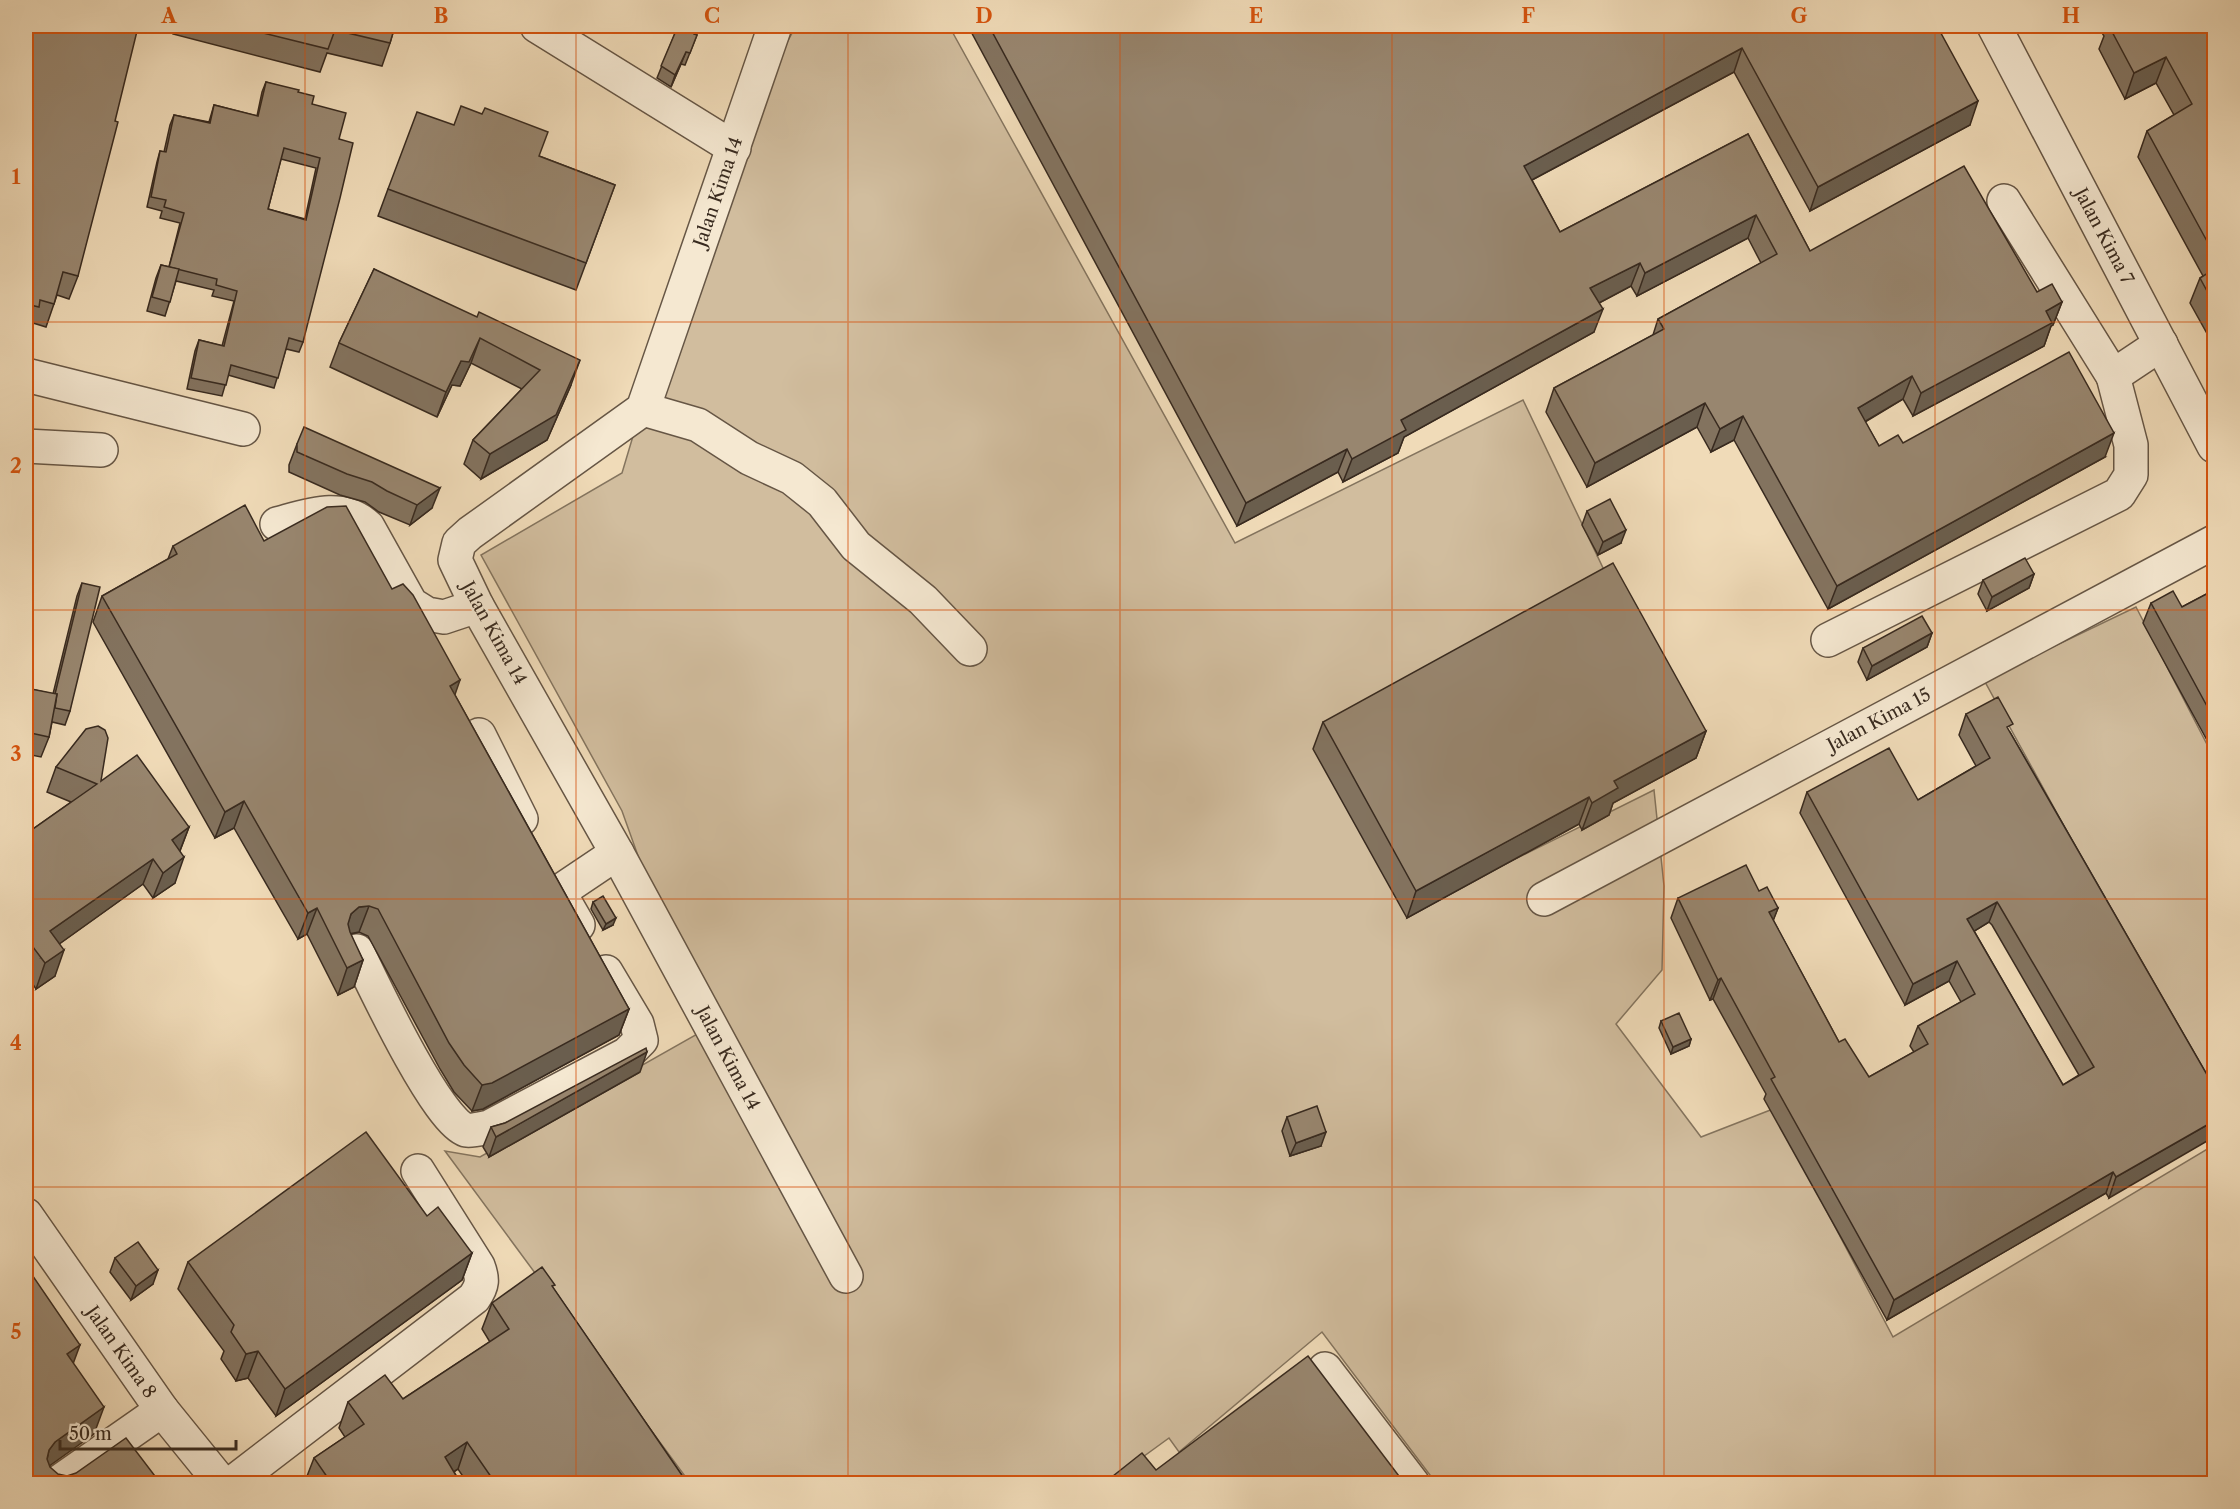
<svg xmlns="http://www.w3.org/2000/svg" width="2240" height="1509" font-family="'Libre Caslon Text',serif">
  <rect width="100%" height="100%" fill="#f0dbb8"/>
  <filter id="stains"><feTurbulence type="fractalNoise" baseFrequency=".00333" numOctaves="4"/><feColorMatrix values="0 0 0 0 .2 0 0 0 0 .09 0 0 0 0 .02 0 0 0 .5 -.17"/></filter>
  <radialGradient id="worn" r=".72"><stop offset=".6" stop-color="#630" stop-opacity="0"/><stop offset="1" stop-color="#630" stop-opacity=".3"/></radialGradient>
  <g fill="#d1bd9e" stroke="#84745e" stroke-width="1.5">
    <path d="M 796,26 L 949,26 L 1235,543 L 1523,400 L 1614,591 L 1413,910 L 1654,790 L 1664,886 L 1662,970 L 1616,1024 L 1701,1137 L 1773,1109 L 1893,1337 L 2214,1145 L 2214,1483 L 1436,1483 L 1322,1332 L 1179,1452 L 1169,1438 L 1107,1483 L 690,1483 L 445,1151 L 480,1157 L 701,1032 L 622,811 L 481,555 L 622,473 L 707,188 Z"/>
    <path d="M 2136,607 L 2214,758 L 2214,1100 L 1984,680 Z"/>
  </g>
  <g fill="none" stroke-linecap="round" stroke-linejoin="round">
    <defs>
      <g id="minor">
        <path d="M 537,26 L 734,148"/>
        <path d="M 775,26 L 643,409 L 470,533 L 459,543 L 455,560 L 477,606 L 617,853 L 846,1276"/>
        <path d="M 1994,26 L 2214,446"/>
        <path d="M 2004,201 L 2113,376"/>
        <path d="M 26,375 L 243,429"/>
        <path d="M 643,409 L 698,425 L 749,458 L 792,478 L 822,502 L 856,546 L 923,600 L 970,649"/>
        <path d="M 26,446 L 101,450"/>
        <path d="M 277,524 C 307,516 342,502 368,527 L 411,604 L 427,614 L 444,617 L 477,606"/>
        <path d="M 1828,640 L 2119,494 L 2131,475 L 2131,445 L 2113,376 L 2161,344"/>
        <path d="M 479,735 L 521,819"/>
        <path d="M 1544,899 L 2214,542"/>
        <path d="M 578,925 L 559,892 L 617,853"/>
        <path d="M 357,951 C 372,982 437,1121 466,1130 C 473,1131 483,1128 489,1127 L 627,1054 L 641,1040 L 637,1024 L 606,972"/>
        <path d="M 26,1215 L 162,1410 L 222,1484"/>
        <path d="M 1325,1369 L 1413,1484"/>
        <path d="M 56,1484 L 162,1410"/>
        <path d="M 231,1484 L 474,1298 C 483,1285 483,1279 478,1266 L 418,1171"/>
      </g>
    </defs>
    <use href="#minor" stroke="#665645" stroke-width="36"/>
    <use href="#minor" stroke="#f5e8d1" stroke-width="33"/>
  </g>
  <g fill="#83735f" stroke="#382a1f" stroke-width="1.5" fill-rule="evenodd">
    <path d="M 26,26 L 78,276 L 69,299 L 57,295 L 46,327 L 33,323 L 30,330 L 26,329 Z"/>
    <path d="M 175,26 L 395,26 L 390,43 L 382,66 L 327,53 L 320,72 L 173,34 Z"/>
    <path d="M 678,26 L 698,26 L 694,34 L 697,35 L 685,65 L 681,64 L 671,87 L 657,78 Z"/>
    <path d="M 968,26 L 1937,26 L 1970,125 L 1810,211 L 1734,72 L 1532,180 L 1560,232 L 1748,134 L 1810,251 L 2037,292 L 2062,302 L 2053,325 L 2051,326 L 2044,346 L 1913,416 L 1903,399 L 1865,422 L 1879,446 L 1903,443 L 2105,457 L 1828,609 L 1734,440 L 1711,452 L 1697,427 L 1587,487 L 1546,412 L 1554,388 L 1653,335 L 1658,319 L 1761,263 L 1748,238 L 1637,296 L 1631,286 L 1599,303 L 1594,332 L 1404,437 L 1398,453 L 1343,482 L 1338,472 L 1237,526 Z"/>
    <path d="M 2098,26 L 2214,26 L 2214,346 L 2190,303 L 2200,278 L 2203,276 L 2138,157 L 2147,131 L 2174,115 L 2156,83 L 2125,99 L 2099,49 L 2104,36 Z"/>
    <path d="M 266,82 L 298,92 L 312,104 L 339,139 L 303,342 L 299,352 L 286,349 L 274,388 L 228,375 L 222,396 L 187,389 L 195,351 L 199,340 L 222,346 L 234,301 L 212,296 L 214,290 L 176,281 L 165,316 L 147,311 L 156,278 L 161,265 L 169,267 L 180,223 L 160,218 L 162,211 L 147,207 L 157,162 L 160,151 L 164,152 L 170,125 L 174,115 L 209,122 L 214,105 L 257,116 L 262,92 ZM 281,159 L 316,168 L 305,219 L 268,209 Z"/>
    <path d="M 539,156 L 615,185 L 576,290 L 378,216 L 388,189 Z"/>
    <path d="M 374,269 L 571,385 L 547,440 L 481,479 L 464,464 L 473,440 L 522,389 L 471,363 L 460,386 L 452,385 L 437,417 L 330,367 L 339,343 Z"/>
    <path d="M 297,444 L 432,508 L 410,525 L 379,512 L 365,502 L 340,495 L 289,472 L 289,465 Z"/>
    <path d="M 1587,511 L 1621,543 L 1598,555 L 1582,525 Z"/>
    <path d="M 264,541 L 392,589 L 455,695 L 629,1009 L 619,1035 L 483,1109 L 472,1111 L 454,1092 L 440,1069 L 368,936 L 359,932 L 350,934 L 363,960 L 354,987 L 338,995 L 307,934 L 298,939 L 234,828 L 215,838 L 93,622 L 102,596 L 168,559 L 173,546 Z"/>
    <path d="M 2034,574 L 2029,588 L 1987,611 L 1978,594 L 1983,580 Z"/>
    <path d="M 82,583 L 70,711 L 65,725 L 52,722 L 49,737 L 41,757 L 26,754 L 26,688 L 53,694 L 77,596 Z"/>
    <path d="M 2214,590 L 2214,753 L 2143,623 L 2151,603 L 2182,607 Z"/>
    <path d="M 1932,633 L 1927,647 L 1867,680 L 1858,662 L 1863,648 Z"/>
    <path d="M 1966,714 L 2010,732 L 2214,1087 L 2109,1198 L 2106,1193 L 1887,1320 L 1764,1099 L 1766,1094 L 1713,999 L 1710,1000 L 1671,918 L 1678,898 L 1759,891 L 1778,908 L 1773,920 L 1839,1042 L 1869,1077 L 1914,1052 L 1910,1046 L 1918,1026 L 1961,1002 L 1949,981 L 1905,1005 L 1800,813 L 1807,792 L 1918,800 L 1976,766 L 1959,735 ZM 1989,922 L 1992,925 L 2079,1075 L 2063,1085 L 1974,931 Z"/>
    <path d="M 1323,722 L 1706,731 L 1696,758 L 1613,803 L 1609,815 L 1582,830 L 1579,824 L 1407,918 L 1313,749 Z"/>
    <path d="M 56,767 L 101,781 L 189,827 L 180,851 L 175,883 L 153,898 L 143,884 L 59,944 L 55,976 L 36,989 L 26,974 L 26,834 L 71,802 L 47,792 Z"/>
    <path d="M 593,902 L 613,925 L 603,930 L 591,909 Z"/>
    <path d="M 1661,1021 L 1691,1039 L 1689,1046 L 1671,1054 L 1659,1028 Z"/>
    <path d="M 640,1072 L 489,1157 L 483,1147 L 491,1127 L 505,1123 Z"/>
    <path d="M 1287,1117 L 1321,1146 L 1290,1156 L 1282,1131 Z"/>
    <path d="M 427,1216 L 472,1253 L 462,1280 L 276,1416 L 248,1378 L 236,1381 L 221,1359 L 224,1351 L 178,1289 L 188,1262 Z"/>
    <path d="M 115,1258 L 153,1284 L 131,1300 L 110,1272 Z"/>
    <path d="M 553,1288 L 688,1484 L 468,1484 L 458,1469 L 454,1472 L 461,1484 L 304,1484 L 314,1458 L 345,1437 L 339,1428 L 348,1402 L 403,1399 L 490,1342 L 482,1329 L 492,1303 Z"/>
  </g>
  <g fill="#6a5e4e" stroke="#382a1f" stroke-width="1.5">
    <path d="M 1742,48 L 1734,72 L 1515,189 L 1524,166 Z"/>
    <path d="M 686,52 L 681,64 L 671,87 L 675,75 Z"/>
    <path d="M 2166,57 L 2156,83 L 2125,99 L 2134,73 Z"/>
    <path d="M 1978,101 L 1970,125 L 1810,211 L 1818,187 Z"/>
    <path d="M 1756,215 L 1748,238 L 1637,296 L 1645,273 Z"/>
    <path d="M 1640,263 L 1631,286 L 1582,312 L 1590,288 Z"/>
    <path d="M 2062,302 L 2053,325 L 2051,326 L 2044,346 L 1913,416 L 1921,393 L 2046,311 Z"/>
    <path d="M 1603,309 L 1594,332 L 1404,437 L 1398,453 L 1343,482 L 1352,459 L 1401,420 Z"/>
    <path d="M 480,338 L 471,363 L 460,386 L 452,385 L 437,417 L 446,392 L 461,361 Z"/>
    <path d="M 580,360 L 571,385 L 547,440 L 481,479 L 490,454 Z"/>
    <path d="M 1912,376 L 1903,399 L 1849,431 L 1858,408 Z"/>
    <path d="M 1705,403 L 1697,427 L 1587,487 L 1595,463 Z"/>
    <path d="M 1743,416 L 1734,440 L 1711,452 L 1720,429 Z"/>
    <path d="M 2114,433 L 2105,457 L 1828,609 L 1837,586 Z"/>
    <path d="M 1347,449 L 1338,472 L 1237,526 L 1246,503 Z"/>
    <path d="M 440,488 L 432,508 L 410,525 L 417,505 Z"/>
    <path d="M 1626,530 L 1621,543 L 1598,555 L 1603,542 Z"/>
    <path d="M 2034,574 L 2029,588 L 1987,611 L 1992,597 Z"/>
    <path d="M 1932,633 L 1927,647 L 1867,680 L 1872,666 Z"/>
    <path d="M 460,680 L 451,706 L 450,686 Z"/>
    <path d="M 1706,731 L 1696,758 L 1613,803 L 1609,815 L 1582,830 L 1592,803 L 1614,781 Z"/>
    <path d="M 1589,797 L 1579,824 L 1407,918 L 1416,891 Z"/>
    <path d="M 244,801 L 234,828 L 215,838 L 225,812 Z"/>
    <path d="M 189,827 L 179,853 L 172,840 Z"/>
    <path d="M 184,857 L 175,883 L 153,898 L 163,873 Z"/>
    <path d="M 153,859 L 143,884 L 41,957 L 50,931 Z"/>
    <path d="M 1997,902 L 1989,922 L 1960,940 L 1967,919 Z"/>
    <path d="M 369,906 L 359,932 L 349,934 L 341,941 L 351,914 L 359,907 Z"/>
    <path d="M 317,908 L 307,934 L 298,939 L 308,913 Z"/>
    <path d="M 1778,908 L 1770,929 L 1769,912 Z"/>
    <path d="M 616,918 L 613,925 L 603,930 L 606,924 Z"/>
    <path d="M 33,947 L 26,969 L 26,953 Z"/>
    <path d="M 64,950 L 55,976 L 36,989 L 45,963 Z"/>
    <path d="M 363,960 L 354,987 L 338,995 L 347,968 Z"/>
    <path d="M 1957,961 L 1949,981 L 1905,1005 L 1913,984 Z"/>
    <path d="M 1721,978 L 1713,999 L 1710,1000 L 1718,980 Z"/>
    <path d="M 629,1009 L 619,1035 L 483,1109 L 472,1111 L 482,1085 Z"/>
    <path d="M 1691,1039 L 1689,1046 L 1671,1054 L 1673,1047 Z"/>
    <path d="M 647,1052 L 640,1072 L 489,1157 L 496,1137 Z"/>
    <path d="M 2214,1121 L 2214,1137 L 2109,1198 L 2116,1177 Z"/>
    <path d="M 1326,1132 L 1321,1146 L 1290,1156 L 1296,1143 Z"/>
    <path d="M 2113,1172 L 2106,1193 L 1887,1320 L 1894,1300 Z"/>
    <path d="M 472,1253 L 462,1280 L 276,1416 L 285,1389 Z"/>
    <path d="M 158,1270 L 153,1284 L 131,1300 L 136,1286 Z"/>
    <path d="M 80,1345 L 70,1372 L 67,1354 Z"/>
    <path d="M 258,1351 L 248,1378 L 236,1381 L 246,1354 Z"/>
    <path d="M 104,1407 L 94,1434 L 45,1469 L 49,1450 L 55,1442 Z"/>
    <path d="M 467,1442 L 458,1469 L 435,1484 L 445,1457 Z"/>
  </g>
  <g fill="#98866f" stroke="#382a1f" stroke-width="1.5" fill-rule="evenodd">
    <path d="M 26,26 L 133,26 L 138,27 L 115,121 L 118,122 L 78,276 L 63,272 L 54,304 L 40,300 L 39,307 L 26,304 Z"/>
    <path d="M 235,26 L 395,26 L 390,43 L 335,30 L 328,49 Z"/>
    <path d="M 678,26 L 697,26 L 694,34 L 697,35 L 690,53 L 686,52 L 675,75 L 661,66 Z"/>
    <path d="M 989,26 L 1937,26 L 1978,101 L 1818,187 L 1742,48 L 1524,166 L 1560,232 L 1748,134 L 1810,251 L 1964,166 L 2037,292 L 2052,284 L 2062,302 L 2046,311 L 2052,323 L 1921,393 L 1912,376 L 1858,408 L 1879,446 L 1898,435 L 1903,443 L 2069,352 L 2114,433 L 1837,586 L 1743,416 L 1720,429 L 1705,403 L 1595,463 L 1554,388 L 1664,329 L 1658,319 L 1777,254 L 1756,215 L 1645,273 L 1640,263 L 1590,288 L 1603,309 L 1401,420 L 1406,430 L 1352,459 L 1347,449 L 1246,503 Z"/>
    <path d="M 2109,26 L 2214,26 L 2214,254 L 2147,131 L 2192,104 L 2166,57 L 2134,73 Z"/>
    <path d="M 266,82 L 299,90 L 298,92 L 314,96 L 312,104 L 346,113 L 339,139 L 353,143 L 340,198 L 303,342 L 289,338 L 278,378 L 231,365 L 226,385 L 191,378 L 199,340 L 224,346 L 237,291 L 216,285 L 217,279 L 169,267 L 184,213 L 164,207 L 166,200 L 151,197 L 160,151 L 166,152 L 174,115 L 210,123 L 214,105 L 258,116 ZM 284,148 L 320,158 L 306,220 L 268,209 Z"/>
    <path d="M 461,106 L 482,114 L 485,108 L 548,132 L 539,156 L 615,185 L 586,263 L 388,189 L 417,112 L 454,125 Z"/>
    <path d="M 161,265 L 179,269 L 170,302 L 152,297 Z"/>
    <path d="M 374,269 L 477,317 L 479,312 L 580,360 L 556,415 L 490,454 L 473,440 L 540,370 L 480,338 L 469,362 L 461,361 L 446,392 L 339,343 Z"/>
    <path d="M 2214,269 L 2214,304 L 2200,278 Z"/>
    <path d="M 304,427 L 440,488 L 417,505 L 387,491 L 372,482 L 347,474 L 297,452 L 297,444 Z"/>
    <path d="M 1610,499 L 1626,530 L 1603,542 L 1587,511 Z"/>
    <path d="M 245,505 L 264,541 L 327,507 L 346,506 L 392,589 L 403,584 L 413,595 L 460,680 L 450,686 L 629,1009 L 492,1083 L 482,1085 L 464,1065 L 449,1043 L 378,909 L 369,906 L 359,907 L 351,914 L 348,924 L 350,932 L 363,960 L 347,968 L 317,908 L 308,913 L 244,801 L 225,812 L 102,596 L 177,554 L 173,546 Z"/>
    <path d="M 2025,558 L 2034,574 L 1992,597 L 1983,580 Z"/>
    <path d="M 1613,563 L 1706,731 L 1614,781 L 1618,788 L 1592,803 L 1589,797 L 1416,891 L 1323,722 Z"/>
    <path d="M 82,583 L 100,587 L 70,711 L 55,708 L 57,694 L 55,694 Z"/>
    <path d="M 2214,590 L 2214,719 L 2151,603 L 2173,591 L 2182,607 Z"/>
    <path d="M 1922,616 L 1932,633 L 1872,666 L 1863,648 Z"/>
    <path d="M 26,688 L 57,694 L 49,737 L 26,732 Z"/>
    <path d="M 1998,697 L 2013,724 L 2007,727 L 2214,1087 L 2214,1121 L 2116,1177 L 2113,1172 L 1894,1300 L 1771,1079 L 1775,1077 L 1721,978 L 1718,980 L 1678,898 L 1746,865 L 1759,891 L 1767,887 L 1778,908 L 1769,912 L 1839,1042 L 1845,1039 L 1869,1077 L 1928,1044 L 1918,1026 L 1975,994 L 1957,961 L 1913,984 L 1807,792 L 1889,748 L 1918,800 L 1990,758 L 1966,714 ZM 1997,902 L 1999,905 L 2094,1067 L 2063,1085 L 1967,919 Z"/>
    <path d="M 98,726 L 105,730 L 108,738 L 101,781 L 137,755 L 189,827 L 172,840 L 184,857 L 163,873 L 153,859 L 50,931 L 64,950 L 45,963 L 33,947 L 26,953 L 26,834 L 97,784 L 56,767 L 86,729 Z"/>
    <path d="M 603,896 L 616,918 L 606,924 L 593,902 Z"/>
    <path d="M 1679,1013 L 1691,1039 L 1673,1047 L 1661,1021 Z"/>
    <path d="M 646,1048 L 647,1052 L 496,1137 L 491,1127 L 505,1123 Z"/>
    <path d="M 1317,1106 L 1326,1132 L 1296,1143 L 1287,1117 Z"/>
    <path d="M 366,1132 L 427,1216 L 438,1207 L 472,1253 L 285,1389 L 258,1351 L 246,1354 L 231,1332 L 234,1325 L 188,1262 Z"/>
    <path d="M 138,1242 L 158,1270 L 136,1286 L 115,1258 Z"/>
    <path d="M 26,1266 L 80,1345 L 67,1354 L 104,1407 L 55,1442 L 49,1450 L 47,1459 L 50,1467 L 58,1474 L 67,1476 L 76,1473 L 126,1438 L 161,1484 L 27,1484 L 26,1482 Z"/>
    <path d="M 542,1267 L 555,1285 L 552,1286 L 688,1484 L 496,1484 L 467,1442 L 445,1457 L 461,1484 L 332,1484 L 314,1458 L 364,1424 L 348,1402 L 385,1375 L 403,1399 L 509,1329 L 492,1303 Z"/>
    <path d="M 1308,1356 L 1405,1484 L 1103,1484 L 1142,1453 L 1156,1470 Z"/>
  </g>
  <path fill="none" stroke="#d6540e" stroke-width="1.5" stroke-opacity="0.55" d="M 305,26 L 305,1484M 576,26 L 576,1484M 848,26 L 848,1484M 1120,26 L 1120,1484M 1392,26 L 1392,1484M 1664,26 L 1664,1484M 1935,26 L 1935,1484M 26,322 L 2214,322M 26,610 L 2214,610M 26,899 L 2214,899M 26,1187 L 2214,1187"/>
  <g text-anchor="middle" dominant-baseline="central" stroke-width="5" stroke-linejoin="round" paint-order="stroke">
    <g font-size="18" fill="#382a1f" stroke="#f5e8d1">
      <text transform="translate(718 192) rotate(-71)">Jalan Kima 14</text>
      <text transform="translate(2104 236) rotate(62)">Jalan Kima 7</text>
      <text transform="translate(494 633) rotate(61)">Jalan Kima 14</text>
      <text transform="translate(1879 720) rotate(-28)">Jalan Kima 15</text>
      <text transform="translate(728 1058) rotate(62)">Jalan Kima 14</text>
      <text transform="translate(121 1352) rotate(55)">Jalan Kima 8</text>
    </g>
  </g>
  <rect width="2240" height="1509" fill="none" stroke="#f0dbb8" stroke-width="66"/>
  <path d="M60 1440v9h176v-9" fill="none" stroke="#382a1f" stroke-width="3"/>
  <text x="69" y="1440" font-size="18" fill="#382a1f" stroke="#f5e8d1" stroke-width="4.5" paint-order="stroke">50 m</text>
  <rect x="33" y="33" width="2174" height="1443" fill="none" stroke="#d6540e" stroke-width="2"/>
  <g font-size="20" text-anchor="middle" font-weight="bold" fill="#d6540e">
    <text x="169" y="23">A</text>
    <text x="441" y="23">B</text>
    <text x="712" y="23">C</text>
    <text x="984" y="23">D</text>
    <text x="1256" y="23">E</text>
    <text x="1528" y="23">F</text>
    <text x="1799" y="23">G</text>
    <text x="2071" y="23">H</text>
    <text x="16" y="184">1</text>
    <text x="16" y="473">2</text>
    <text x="16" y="761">3</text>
    <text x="16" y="1050">4</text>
    <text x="16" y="1339">5</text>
  </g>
  <rect width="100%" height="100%" filter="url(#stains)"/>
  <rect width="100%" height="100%" fill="url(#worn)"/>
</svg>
